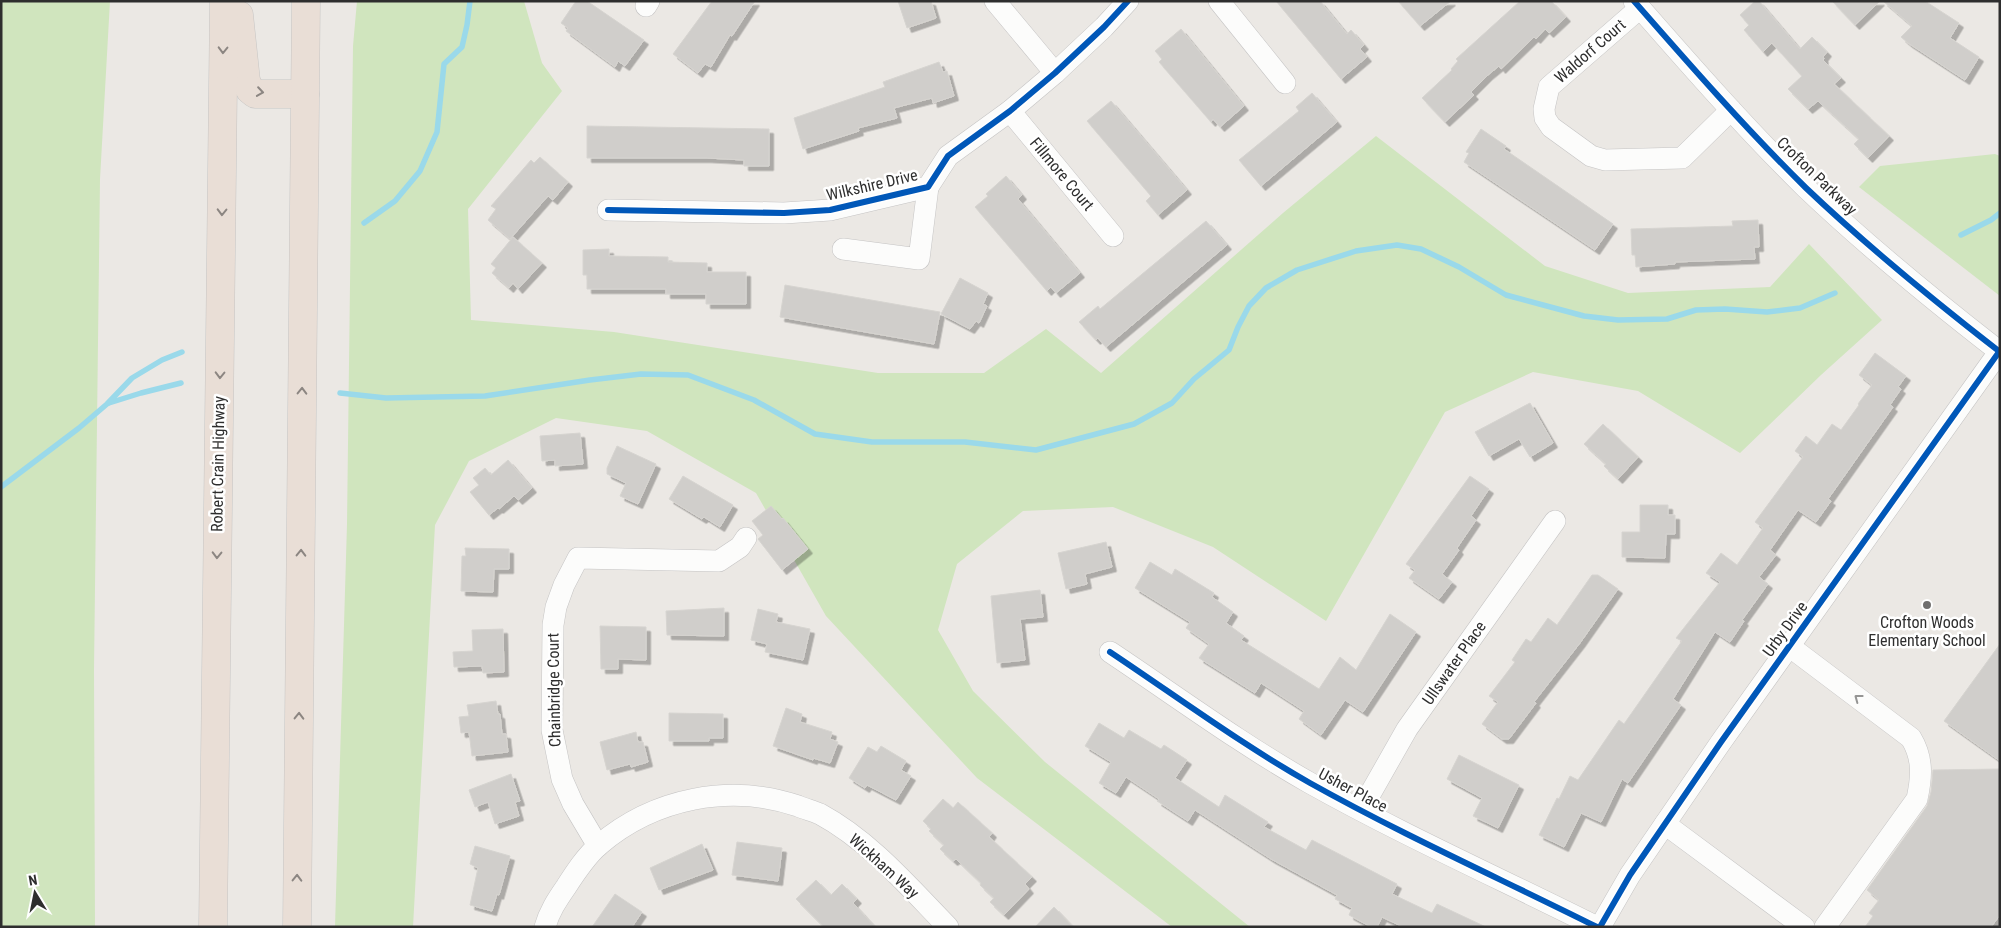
<svg xmlns="http://www.w3.org/2000/svg" width="2001" height="928" font-family="'Roboto Condensed',sans-serif">
  <defs>
    <filter id="shadow"><feDropShadow dx="4.5" dy="4.5" stdDeviation="0" flood-color="#0004"/></filter>
  </defs>
  <rect width="100%" height="100%" fill="#ebe8e4"/>
  <g fill="#d0e5be">
    <path d="M 1,1 L 110,1 L 100,179 L 94,670 L 95,927 L 1,927 Z"/>
    <path d="M 357,1 L 524,1 L 542,63 L 562,91 L 468,209 L 471,320 L 614,332 L 878,373 L 984,373 L 1046,329 L 1101,373 L 1283,213 L 1376,136 L 1545,266 L 1628,293 L 1770,287 L 1809,244 L 1882,320 L 1821,375 L 1740,453 L 1638,391 L 1533,372 L 1445,412 L 1326,621 L 1213,547 L 1113,507 L 1023,511 L 957,564 L 938,630 L 973,691 L 1045,762 L 1250,927 L 1172,927 L 977,778 L 826,616 L 756,493 L 647,431 L 556,418 L 469,461 L 435,525 L 413,927 L 335,927 L 347,524 L 353,46 Z"/>
    <path d="M 1995,154 L 2000,156 L 2000,296 L 1859,187 L 1880,166 Z"/>
  </g>
  <g fill="none" stroke-linecap="round" stroke-linejoin="round">
    <g stroke="#9ad9ea" stroke-width="5.5">
      <path d="M 364,223 L 395,201 L 420,171 L 437,132 L 444,64 L 462,47 L 467,25 L 470,1"/>
      <path d="M 1961,235 L 1991,220 L 2000,213"/>
      <path d="M 340,393 L 386,398 L 485,396 L 590,380 L 641,374 L 688,375 L 754,400 L 815,434 L 872,442 L 965,442 L 1036,450 L 1134,424 L 1172,403 L 1194,379 L 1229,350 L 1238,327 L 1249,306 L 1266,288 L 1297,270 L 1356,251 L 1397,245 L 1421,249 L 1459,267 L 1506,295 L 1584,316 L 1618,320 L 1667,319 L 1696,310 L 1725,309 L 1767,312 L 1800,308 L 1835,293"/>
      <path d="M 109,403 L 141,393 L 181,383"/>
      <path d="M 1,487 L 79,428 L 107,404 L 132,378 L 162,360 L 182,352"/>
    </g>
  </g>
  <g fill="#d0cecb" stroke="#d6d4d0" filter="url(#shadow)">
    <path d="M 576,1 L 587,1 L 644,40 L 625,66 L 618,61 L 615,67 L 566,31 L 568,28 L 561,23 Z"/>
    <path d="M 712,1 L 755,1 L 732,36 L 730,35 L 711,67 L 705,64 L 698,73 L 673,54 Z"/>
    <path d="M 898,1 L 931,1 L 936,18 L 907,28 Z"/>
    <path d="M 1276,1 L 1320,1 L 1347,34 L 1351,30 L 1364,45 L 1360,49 L 1367,57 L 1341,79 Z"/>
    <path d="M 1398,1 L 1451,1 L 1420,26 Z"/>
    <path d="M 1520,1 L 1551,1 L 1566,17 L 1549,33 L 1545,29 L 1536,39 L 1534,37 L 1501,69 L 1499,66 L 1488,75 L 1471,92 L 1474,95 L 1445,122 L 1422,98 L 1452,70 L 1451,69 L 1458,61 L 1456,59 Z"/>
    <path d="M 1755,1 L 1759,1 L 1800,49 L 1812,37 L 1827,52 L 1823,57 L 1824,59 L 1823,60 L 1841,78 L 1834,84 L 1889,136 L 1868,158 L 1854,144 L 1859,139 L 1818,101 L 1808,109 L 1788,89 L 1802,76 L 1772,43 L 1763,52 L 1744,30 L 1749,25 L 1740,15 Z"/>
    <path d="M 1832,1 L 1880,1 L 1855,25 Z"/>
    <path d="M 1883,1 L 1925,1 L 1959,23 L 1950,38 L 1979,57 L 1965,80 L 1908,43 L 1901,37 L 1912,26 Z"/>
    <path d="M 1181,29 L 1244,106 L 1220,127 L 1213,119 L 1211,122 L 1159,62 L 1162,59 L 1155,51 Z"/>
    <path d="M 939,62 L 943,72 L 947,71 L 954,96 L 933,103 L 932,98 L 894,108 L 897,118 L 858,128 L 859,131 L 803,149 L 794,118 L 885,87 L 883,82 Z"/>
    <path d="M 1312,93 L 1337,122 L 1261,186 L 1239,160 L 1299,111 L 1296,107 Z"/>
    <path d="M 1111,101 L 1187,190 L 1158,215 L 1146,201 L 1151,196 L 1087,121 Z"/>
    <path d="M 587,126 L 769,129 L 769,166 L 744,166 L 744,160 L 707,158 L 587,158 Z"/>
    <path d="M 1481,129 L 1506,146 L 1504,149 L 1613,224 L 1595,250 L 1464,162 L 1469,153 L 1466,152 Z"/>
    <path d="M 540,157 L 568,182 L 553,200 L 548,196 L 510,239 L 488,220 L 496,209 L 491,206 L 531,160 L 534,163 Z"/>
    <path d="M 1006,176 L 1022,195 L 1018,199 L 1080,273 L 1056,293 L 1051,287 L 1047,291 L 975,207 L 988,196 L 986,194 Z"/>
    <path d="M 1758,220 L 1759,247 L 1754,247 L 1755,259 L 1675,262 L 1675,264 L 1636,267 L 1635,255 L 1632,255 L 1631,229 L 1733,226 L 1732,221 Z"/>
    <path d="M 1206,221 L 1227,245 L 1106,347 L 1098,338 L 1096,340 L 1079,322 L 1098,306 L 1100,309 Z"/>
    <path d="M 513,237 L 542,263 L 518,289 L 513,283 L 509,288 L 492,273 L 496,268 L 491,264 Z"/>
    <path d="M 609,249 L 609,256 L 668,257 L 668,262 L 707,263 L 707,272 L 746,272 L 746,304 L 706,304 L 706,294 L 666,294 L 666,289 L 587,289 L 587,275 L 583,275 L 583,250 Z"/>
    <path d="M 960,278 L 988,293 L 983,304 L 987,306 L 979,323 L 976,321 L 970,329 L 941,314 Z"/>
    <path d="M 785,285 L 940,312 L 934,344 L 780,317 Z"/>
    <path d="M 1875,353 L 1906,376 L 1898,387 L 1901,389 L 1890,405 L 1893,407 L 1828,499 L 1831,501 L 1816,522 L 1798,510 L 1786,527 L 1770,550 L 1776,555 L 1759,577 L 1768,584 L 1742,620 L 1744,621 L 1730,642 L 1715,632 L 1673,699 L 1681,705 L 1628,783 L 1622,779 L 1601,822 L 1581,813 L 1564,847 L 1539,835 L 1557,798 L 1559,799 L 1570,776 L 1578,780 L 1619,720 L 1624,724 L 1682,641 L 1676,638 L 1720,582 L 1706,573 L 1721,553 L 1737,565 L 1763,528 L 1755,522 L 1803,457 L 1795,451 L 1806,436 L 1817,445 L 1832,424 L 1841,430 L 1859,405 L 1858,404 L 1872,385 L 1859,375 Z"/>
    <path d="M 1530,403 L 1553,443 L 1530,457 L 1519,439 L 1489,456 L 1475,432 Z"/>
    <path d="M 1603,424 L 1638,457 L 1618,479 L 1604,466 L 1606,464 L 1584,444 Z"/>
    <path d="M 580,433 L 583,464 L 555,466 L 555,460 L 542,461 L 540,436 Z"/>
    <path d="M 617,446 L 656,464 L 638,504 L 620,496 L 626,483 L 607,474 L 607,468 Z"/>
    <path d="M 508,460 L 532,488 L 518,500 L 514,496 L 499,509 L 498,508 L 489,515 L 470,492 L 479,485 L 473,478 L 485,468 L 491,475 Z"/>
    <path d="M 683,476 L 733,505 L 720,527 L 704,517 L 702,519 L 669,499 Z"/>
    <path d="M 1470,476 L 1489,489 L 1471,516 L 1476,520 L 1457,548 L 1459,550 L 1442,574 L 1452,582 L 1439,599 L 1409,578 L 1415,570 L 1406,564 Z"/>
    <path d="M 1640,505 L 1668,505 L 1668,515 L 1675,515 L 1675,534 L 1666,534 L 1665,558 L 1622,557 L 1622,532 L 1640,532 Z"/>
    <path d="M 771,506 L 782,519 L 783,518 L 808,549 L 782,570 L 758,539 L 763,535 L 752,521 Z"/>
    <path d="M 1106,542 L 1112,567 L 1085,574 L 1087,584 L 1066,589 L 1058,553 Z"/>
    <path d="M 465,548 L 509,549 L 509,569 L 494,569 L 493,592 L 461,591 L 462,556 L 466,556 Z"/>
    <path d="M 1150,562 L 1172,575 L 1175,569 L 1214,593 L 1212,597 L 1233,612 L 1226,623 L 1244,636 L 1241,640 L 1319,689 L 1340,657 L 1356,670 L 1390,614 L 1416,632 L 1363,712 L 1345,700 L 1321,735 L 1299,719 L 1304,711 L 1281,696 L 1261,683 L 1255,693 L 1199,658 L 1209,644 L 1186,628 L 1190,622 L 1135,588 Z"/>
    <path d="M 1592,575 L 1598,575 L 1618,589 L 1580,643 L 1534,702 L 1536,703 L 1509,739 L 1502,739 L 1482,724 L 1498,702 L 1489,696 L 1515,662 L 1512,660 L 1526,639 L 1531,642 L 1548,618 L 1557,625 Z"/>
    <path d="M 1040,590 L 1043,617 L 1020,619 L 1025,660 L 997,663 L 991,596 Z"/>
    <path d="M 724,608 L 724,636 L 667,635 L 666,611 Z"/>
    <path d="M 758,609 L 778,614 L 776,622 L 810,629 L 803,660 L 765,652 L 767,644 L 751,640 Z"/>
    <path d="M 600,626 L 646,627 L 646,660 L 618,659 L 618,669 L 601,669 Z"/>
    <path d="M 503,629 L 504,672 L 483,673 L 482,666 L 454,667 L 453,652 L 473,651 L 472,630 Z"/>
    <path d="M 2000,644 L 2000,761 L 1944,721 Z"/>
    <path d="M 496,701 L 498,714 L 500,714 L 502,734 L 506,734 L 508,752 L 472,756 L 469,732 L 461,733 L 459,717 L 469,716 L 467,705 Z"/>
    <path d="M 786,708 L 802,714 L 800,722 L 832,732 L 830,739 L 838,742 L 830,763 L 813,758 L 813,760 L 773,746 Z"/>
    <path d="M 669,713 L 723,714 L 723,738 L 709,738 L 709,741 L 669,741 Z"/>
    <path d="M 1099,723 L 1124,738 L 1129,730 L 1161,749 L 1164,745 L 1187,760 L 1175,778 L 1219,807 L 1225,795 L 1268,822 L 1264,827 L 1306,850 L 1312,840 L 1397,884 L 1392,894 L 1432,913 L 1437,904 L 1486,927 L 1403,927 L 1382,917 L 1377,927 L 1371,927 L 1349,915 L 1352,908 L 1335,899 L 1337,895 L 1271,859 L 1195,810 L 1188,821 L 1157,801 L 1159,799 L 1126,777 L 1116,793 L 1099,783 L 1111,762 L 1085,746 Z"/>
    <path d="M 636,732 L 638,742 L 643,742 L 648,762 L 631,767 L 630,764 L 607,770 L 600,742 Z"/>
    <path d="M 881,746 L 906,761 L 901,770 L 911,776 L 896,800 L 867,785 L 865,788 L 849,778 L 868,747 L 877,752 Z"/>
    <path d="M 1459,755 L 1519,785 L 1498,828 L 1473,816 L 1482,798 L 1447,779 Z"/>
    <path d="M 2000,769 L 2000,915 L 1991,927 L 1865,927 L 1873,916 L 1869,913 L 1879,900 L 1867,890 L 1927,806 L 1931,792 L 1933,770 Z"/>
    <path d="M 511,774 L 520,801 L 515,802 L 519,816 L 495,824 L 488,802 L 475,807 L 469,790 Z"/>
    <path d="M 943,799 L 953,808 L 958,802 L 992,833 L 989,837 L 1032,877 L 1025,884 L 1029,889 L 1004,915 L 990,902 L 994,898 L 980,885 L 981,883 L 956,859 L 953,861 L 940,849 L 944,845 L 929,831 L 931,829 L 923,821 Z"/>
    <path d="M 737,842 L 782,848 L 778,881 L 732,875 Z"/>
    <path d="M 702,844 L 713,870 L 659,890 L 650,868 Z"/>
    <path d="M 475,846 L 510,856 L 499,895 L 497,894 L 492,911 L 470,905 L 478,868 L 470,864 Z"/>
    <path d="M 816,880 L 831,895 L 842,884 L 857,899 L 853,903 L 875,927 L 824,927 L 796,899 Z"/>
    <path d="M 615,894 L 642,912 L 632,927 L 592,927 Z"/>
    <path d="M 1054,907 L 1073,927 L 1035,927 Z"/>
  </g>
  <g fill="none" stroke-linecap="round" stroke-linejoin="round">
    <defs>
      <g id="minor">
        <path d="M 995,1 L 1055,73"/>
        <path d="M 1219,1 L 1285,83"/>
        <path d="M 1634,1 C 1690,65 1746,129 1806,188 C 1867,246 1933,300 2000,352"/>
        <path d="M 646,6 L 649,1"/>
        <path d="M 1640,8 L 1549,87 L 1544,109 L 1545,118 L 1551,127 L 1591,156 L 1605,160 L 1682,158 L 1731,110"/>
        <path d="M 1010,111 L 1113,236"/>
        <path d="M 608,210 L 784,213 L 830,210 L 928,187 L 948,156 L 1010,111 L 1055,73 L 1104,27 L 1128,1"/>
        <path d="M 843,249 L 919,259 L 928,187"/>
        <path d="M 1789,646 L 1911,738 C 1923,758 1922,776 1917,799 L 1825,927"/>
        <path d="M 1110,652 C 1176,696 1241,744 1310,783 C 1403,835 1501,879 1597,927"/>
        <path d="M 1361,810 L 1407,729 L 1555,521"/>
        <path d="M 1665,824 L 1804,927"/>
        <path d="M 598,846 L 573,804 L 562,779 L 552,730 L 553,625 L 556,607 L 564,585 L 578,558 L 719,561 L 740,547 L 746,538"/>
        <path d="M 545,927 C 549,912 557,900 566,887 C 575,873 586,856 599,845 C 654,798 730,783 798,806 C 805,809 813,811 820,814 C 870,841 909,887 948,927"/>
        <path d="M 1600,927 L 1630,875 L 1721,742 L 1999,352"/>
      </g>
      <g id="highway">
        <path d="M 239,15 L 246,81 L 250,90 L 255,94 L 305,94"/>
        <path d="M 213,927 L 224,1"/>
        <path d="M 297,927 L 306,1"/>
      </g>
    </defs>
    <use href="#minor" stroke="#c5c4c4" stroke-width="22"/>
    <use href="#highway" stroke="#c6c5c4" stroke-width="29"/>
    <use href="#minor" stroke="#fcfcfb" stroke-width="21"/>
    <use href="#highway" stroke="#e9ded6" stroke-width="28"/>
    <defs>
      <g id="cycleway">
        <path d="M 1634,1 C 1690,65 1746,129 1806,188 C 1867,246 1933,300 2000,352"/>
        <path d="M 608,210 L 784,213 L 830,210 L 928,187 L 948,156 L 1010,111 L 1055,73 L 1104,27 L 1128,1"/>
        <path d="M 1110,652 C 1176,696 1241,744 1310,783 C 1403,835 1501,879 1597,927"/>
        <path d="M 1600,927 L 1630,875 L 1721,742 L 1999,352"/>
      </g>
    </defs>
    <use href="#cycleway" stroke="#fff" stroke-width="9"/>
    <use href="#cycleway" stroke="#0057b8" stroke-width="6"/>
  </g>
  <defs><path id="oneway-chevron" d="M-2-3.5L2.5 0L-2 3.5" fill="none" stroke-width="1.6" stroke-linecap="round" stroke-linejoin="round" transform="scale(1.25)"/></defs>
  <g stroke="#8c8682">
    <use href="#oneway-chevron" transform="translate(223 50) rotate(91)"/>
    <use href="#oneway-chevron" transform="translate(260 92) rotate(8)"/>
    <use href="#oneway-chevron" transform="translate(222 212) rotate(91)"/>
    <use href="#oneway-chevron" transform="translate(220 375) rotate(91)"/>
    <use href="#oneway-chevron" transform="translate(302 391) rotate(-89)"/>
    <use href="#oneway-chevron" transform="translate(301 553) rotate(-89)"/>
    <use href="#oneway-chevron" transform="translate(217 555) rotate(91)"/>
    <use href="#oneway-chevron" transform="translate(299 716) rotate(-89)"/>
    <use href="#oneway-chevron" transform="translate(297 878) rotate(-89)"/>
  </g>
  <use stroke="#959594" href="#oneway-chevron" transform="translate(1858 698) rotate(-143)"/>
  <circle fill="#706f6e" stroke="#fff" stroke-width="2" cx="1927" cy="605" r="5"/>
  <g text-anchor="middle" dominant-baseline="central" stroke-width="5" stroke-linejoin="round" paint-order="stroke">
    <g font-size="16" fill="#2e2e2e" stroke="#fff">
      <text transform="translate(1590 51) rotate(-41)">Waldorf Court</text>
      <text transform="translate(1062 174) rotate(50)">Fillmore Court</text>
      <text transform="translate(1817 176) rotate(44)">Crofton Parkway</text>
      <text transform="translate(872 185) rotate(-13)">Wilkshire Drive</text>
      <text transform="translate(218 464) rotate(-89)">Robert Crain Highway</text>
      <text transform="translate(1785 629) rotate(-54)">Urby Drive</text>
      <text transform="translate(1454 663) rotate(-55)">Ullswater Place</text>
      <text transform="translate(554 690) rotate(-91)">Chainbridge Court</text>
      <text transform="translate(1353 790) rotate(28)">Usher Place</text>
      <text transform="translate(884 866) rotate(42)">Wickham Way</text>
    </g>
    <g font-size="16" fill="#2e2e2e" stroke="#fff">
      <text x="1927" y="622">Crofton Woods<tspan x="1927" dy="18">Elementary School</tspan></text>
    </g>
  </g>
  <rect width="2001" height="928" fill="none" stroke="#2e2e2e" stroke-width="5"/>
  <g transform="translate(35 893) rotate(350)" stroke="#ffffff" stroke-width="4" paint-order="stroke">
  <path d="M0-4L9 19L0 12L-9 19Z" fill="#2e2e2e"/>
  <text y="-8" font-size="14" font-weight="bold" text-anchor="middle" fill="#2e2e2e">N</text>
  </g>
</svg>
